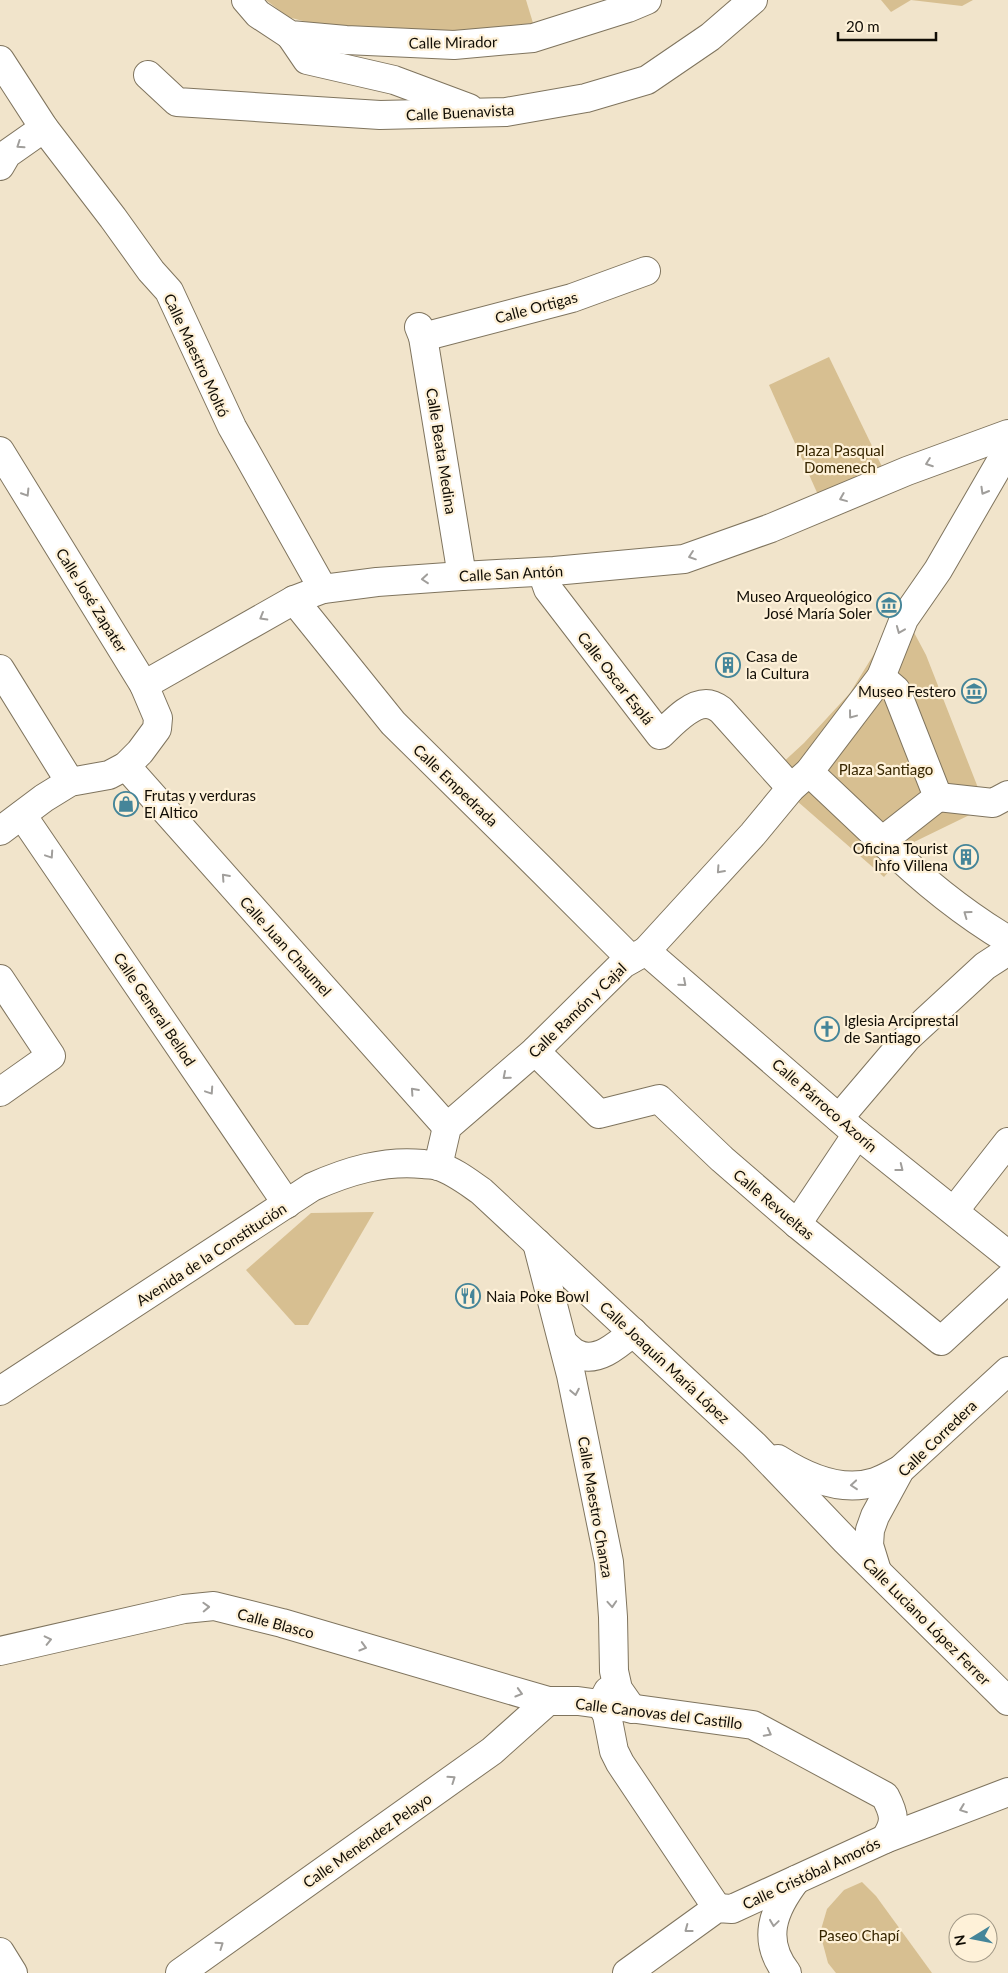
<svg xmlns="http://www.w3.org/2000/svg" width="1008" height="1973" font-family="Lato,sans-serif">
  <rect width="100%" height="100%" fill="#f1e4cb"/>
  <g fill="#d7bf91">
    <path d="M 266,0 L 526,0 L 533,23 L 455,33 L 348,33 L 288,17 Z"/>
    <path d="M 881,0 L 911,0 L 891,12 Z"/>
    <path d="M 911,0 L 973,0 L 962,6 Z"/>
    <path d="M 829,357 L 888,479 L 823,506 L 769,385 Z"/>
    <path d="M 898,615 L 910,625 L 926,655 L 982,798 L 988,806 L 914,842 L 884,877 L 797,801 L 779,766 L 804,743 L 850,693 Z"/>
    <path d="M 374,1212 L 308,1325 L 295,1325 L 246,1270 L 311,1213 Z"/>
    <path d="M 862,1882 L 876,1896 L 932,1973 L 836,1973 L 828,1963 L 820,1933 L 827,1909 L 844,1890 Z"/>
  </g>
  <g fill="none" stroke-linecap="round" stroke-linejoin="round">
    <defs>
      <g id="minor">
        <path d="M 246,0 L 258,14 L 290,35 L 346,40 L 454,45 L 533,38 L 628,8 L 647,0"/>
        <path d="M 290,35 L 307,60 L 394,80 L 469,108"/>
        <path d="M 0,60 L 44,128 L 113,218 L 151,271 L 169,291 L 232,427 L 323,589"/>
        <path d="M 148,75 L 177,102 L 380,115 L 506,112 L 586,98 L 647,80 L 710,37 L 753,0"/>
        <path d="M 0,166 L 7,154 L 44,128"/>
        <path d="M 419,327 L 423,337 L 462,576"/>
        <path d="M 423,337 L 572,298 L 646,271"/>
        <path d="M 0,451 L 144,685 L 158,718 L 157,729 L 140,752 L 126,766 L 109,775 L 70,782 L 44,798 L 0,831"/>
        <path d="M 542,572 L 548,589 L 660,735 C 672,724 689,704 706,704 C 711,704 717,707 721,710 L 791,788"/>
        <path d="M 294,600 L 393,723 L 542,870 L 631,959"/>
        <path d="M 0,669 L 70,782"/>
        <path d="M 144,685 L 294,600 L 323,589 L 377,582 L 462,576 L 554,571 L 684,559 L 771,528 L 907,471 L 1008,434"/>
        <path d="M 126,766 L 447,1127"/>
        <path d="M 809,772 L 882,841 L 938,797 L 896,690 L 881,677"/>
        <path d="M 938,797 L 993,803 L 1008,795"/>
        <path d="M 22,815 L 287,1204"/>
        <path d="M 882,841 C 921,879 961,912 1008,940"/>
        <path d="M 646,951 L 857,1134 L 1008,1255"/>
        <path d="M 0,979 L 51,1056 L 0,1092"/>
        <path d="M 535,1051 L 599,1114 L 659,1099 L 722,1159 L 797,1224 L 941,1341 L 1008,1279"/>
        <path d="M 839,1118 L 907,1038 L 985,966 L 1008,951"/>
        <path d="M 438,1166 L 447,1127 L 535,1051 L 623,964 L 646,951 L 753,834 L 791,788 L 809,772 L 881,677 L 904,619 L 938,570 L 1008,449"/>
        <path d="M 954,1211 L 1008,1142"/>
        <path d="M 797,1224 L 857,1134"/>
        <path d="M 537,1243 L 571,1375 L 609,1562 L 613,1617 L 614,1671 L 618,1689 L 632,1709"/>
        <path d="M 564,1344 C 568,1347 572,1352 577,1354 C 597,1364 619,1344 633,1332"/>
        <path d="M 0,1651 L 184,1609 L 214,1606 L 282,1623 L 548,1701 L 578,1701 L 753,1725 L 885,1796 C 895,1815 896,1822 885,1839"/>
        <path d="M 608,1691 L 601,1704 L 607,1715 L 614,1751 L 620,1763 L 717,1908"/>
        <path d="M 0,1952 L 13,1973"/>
        <path d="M 180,1973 L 492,1751 L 548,1701"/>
        <path d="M 627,1973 L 717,1908 L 732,1909 L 885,1839 L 1008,1792"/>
        <path d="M 787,1973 C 761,1940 773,1910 796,1880"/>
      </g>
      <g id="tertiary">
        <path d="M 0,1391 L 312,1187 C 348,1171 384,1160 423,1164 C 428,1165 434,1164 438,1166 C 454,1171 468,1182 481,1191 L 754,1445 L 846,1541 L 1008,1701"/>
        <path d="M 778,1459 C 806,1477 841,1493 875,1482 C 884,1479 892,1474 900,1470"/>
        <path d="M 877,1571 L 869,1545 L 870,1530 L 875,1516 L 900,1470 L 1008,1371"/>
      </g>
    </defs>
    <use href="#minor" stroke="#7f745e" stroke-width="30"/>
    <use href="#tertiary" stroke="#7f745e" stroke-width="30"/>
    <use href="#minor" stroke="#fff" stroke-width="28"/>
    <use href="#tertiary" stroke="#fff" stroke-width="28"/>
  </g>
  <defs><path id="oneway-chevron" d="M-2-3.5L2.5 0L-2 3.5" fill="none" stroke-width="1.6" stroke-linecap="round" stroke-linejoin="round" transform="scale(1.25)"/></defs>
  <g stroke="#a09e9b">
    <use href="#oneway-chevron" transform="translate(20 145) rotate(146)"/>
    <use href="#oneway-chevron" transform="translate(929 463) rotate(160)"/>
    <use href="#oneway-chevron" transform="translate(984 491) rotate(120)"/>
    <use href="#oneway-chevron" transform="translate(26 493) rotate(58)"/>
    <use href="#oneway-chevron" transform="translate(843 498) rotate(158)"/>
    <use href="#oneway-chevron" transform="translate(692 556) rotate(161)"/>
    <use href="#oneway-chevron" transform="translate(425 579) rotate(175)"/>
    <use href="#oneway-chevron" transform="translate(263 617) rotate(150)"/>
    <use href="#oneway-chevron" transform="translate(900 630) rotate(112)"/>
    <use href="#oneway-chevron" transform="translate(852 715) rotate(127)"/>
    <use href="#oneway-chevron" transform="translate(50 855) rotate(56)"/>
    <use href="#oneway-chevron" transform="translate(720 870) rotate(132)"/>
    <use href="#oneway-chevron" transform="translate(225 877) rotate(-132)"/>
    <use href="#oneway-chevron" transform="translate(967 914) rotate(-144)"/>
    <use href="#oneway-chevron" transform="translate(683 983) rotate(41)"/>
    <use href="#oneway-chevron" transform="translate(506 1076) rotate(139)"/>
    <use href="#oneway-chevron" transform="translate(210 1091) rotate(56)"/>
    <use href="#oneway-chevron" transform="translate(414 1091) rotate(-132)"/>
    <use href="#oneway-chevron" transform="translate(900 1168) rotate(38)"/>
    <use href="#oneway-chevron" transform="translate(575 1392) rotate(79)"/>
    <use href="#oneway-chevron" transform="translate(854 1485) rotate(175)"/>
    <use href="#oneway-chevron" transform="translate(612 1604) rotate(86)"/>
    <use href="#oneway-chevron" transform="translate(206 1607) rotate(-2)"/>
    <use href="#oneway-chevron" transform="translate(48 1640) rotate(-13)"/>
    <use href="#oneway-chevron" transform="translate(363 1647) rotate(16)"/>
    <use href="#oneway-chevron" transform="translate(519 1693) rotate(16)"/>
    <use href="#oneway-chevron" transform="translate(768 1733) rotate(28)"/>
    <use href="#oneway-chevron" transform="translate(452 1779) rotate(-35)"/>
    <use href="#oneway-chevron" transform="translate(963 1809) rotate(159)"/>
    <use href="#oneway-chevron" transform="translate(774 1923) rotate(98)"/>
    <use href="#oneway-chevron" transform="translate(688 1929) rotate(143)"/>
    <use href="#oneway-chevron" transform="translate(220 1945) rotate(-35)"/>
  </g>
  <defs>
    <symbol id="museum-ring" viewBox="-11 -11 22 22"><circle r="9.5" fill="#fef1d8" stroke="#458599" stroke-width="1.5"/><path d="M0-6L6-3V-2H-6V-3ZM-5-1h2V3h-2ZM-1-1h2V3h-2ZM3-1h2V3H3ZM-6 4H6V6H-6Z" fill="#458599"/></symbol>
    <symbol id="building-ring" viewBox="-11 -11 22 22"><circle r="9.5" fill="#fef1d8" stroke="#458599" stroke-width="1.5"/><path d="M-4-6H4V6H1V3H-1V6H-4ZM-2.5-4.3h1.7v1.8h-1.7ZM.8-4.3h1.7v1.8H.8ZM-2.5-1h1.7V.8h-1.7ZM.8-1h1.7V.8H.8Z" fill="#458599"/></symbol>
    <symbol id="shop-ring" viewBox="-11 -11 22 22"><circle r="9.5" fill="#fef1d8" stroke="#458599" stroke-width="1.5"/><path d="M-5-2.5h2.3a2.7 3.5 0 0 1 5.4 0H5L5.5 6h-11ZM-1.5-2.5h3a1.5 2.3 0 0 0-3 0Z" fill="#458599"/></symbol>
    <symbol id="church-ring" viewBox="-11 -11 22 22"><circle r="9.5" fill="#fef1d8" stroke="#458599" stroke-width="1.5"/><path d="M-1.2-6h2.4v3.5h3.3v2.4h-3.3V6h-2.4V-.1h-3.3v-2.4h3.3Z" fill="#458599"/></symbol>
    <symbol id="restaurant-ring" viewBox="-11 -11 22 22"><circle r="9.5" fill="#fef1d8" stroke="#458599" stroke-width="1.5"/><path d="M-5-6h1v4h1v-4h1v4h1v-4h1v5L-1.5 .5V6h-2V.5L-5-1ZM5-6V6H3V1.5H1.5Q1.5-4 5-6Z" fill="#458599"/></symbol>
  </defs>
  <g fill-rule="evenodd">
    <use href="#museum-ring" x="875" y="591" width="28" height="28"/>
    <use href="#building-ring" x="714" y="651" width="28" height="28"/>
    <use href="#museum-ring" x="960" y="677" width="28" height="28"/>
    <use href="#shop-ring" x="112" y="790" width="28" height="28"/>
    <use href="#building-ring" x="952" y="843" width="28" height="28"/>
    <use href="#church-ring" x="813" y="1015" width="28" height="28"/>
    <use href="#restaurant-ring" x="454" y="1282" width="28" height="28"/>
  </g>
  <g text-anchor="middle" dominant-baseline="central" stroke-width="4.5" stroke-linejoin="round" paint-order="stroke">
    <g font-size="15" fill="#110d05" stroke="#fef1d8">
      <text transform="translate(453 42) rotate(-1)">Calle Mirador</text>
      <text transform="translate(460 112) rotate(-3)">Calle Buenavista</text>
      <text transform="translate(536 307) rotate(-15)">Calle Ortigas</text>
      <text transform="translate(197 355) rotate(65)">Calle Maestro Moltó</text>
      <text transform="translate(442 451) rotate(81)">Calle Beata Medina</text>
      <text transform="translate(511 573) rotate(-3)">Calle San Antón</text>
      <text transform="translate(92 600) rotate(58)">Calle José Zapater</text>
      <text transform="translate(616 678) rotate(52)">Calle Oscar Esplá</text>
      <text transform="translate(456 785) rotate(44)">Calle Empedrada</text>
      <text transform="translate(286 946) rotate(48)">Calle Juan Chaumel</text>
      <text transform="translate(155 1009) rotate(56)">Calle General Bellod</text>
      <text transform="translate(577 1010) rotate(-44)">Calle Ramón y Cajal</text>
      <text transform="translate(825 1105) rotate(41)">Calle Párroco Azorín</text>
      <text transform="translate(774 1204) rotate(40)">Calle Revueltas</text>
      <text transform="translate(211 1254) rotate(-33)">Avenida de la Constitución</text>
      <text transform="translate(665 1362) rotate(43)">Calle Joaquín María López</text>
      <text transform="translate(937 1438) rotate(-44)">Calle Corredera</text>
      <text transform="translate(596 1507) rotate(80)">Calle Maestro Chanza</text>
      <text transform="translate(927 1621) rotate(45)">Calle Luciano López Ferrer</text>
      <text transform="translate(276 1623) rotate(15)">Calle Blasco</text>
      <text transform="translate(659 1713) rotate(7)">Calle Canovas del Castillo</text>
      <text transform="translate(367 1840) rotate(-35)">Calle Menéndez Pelayo</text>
      <text transform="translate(811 1873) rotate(-25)">Calle Cristóbal Amorós</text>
    </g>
    <g font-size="15" fill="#372600" stroke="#fef1d8">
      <text x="840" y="450">Plaza Pasqual<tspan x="840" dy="17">Domenech</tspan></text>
      <text x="886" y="769">Plaza Santiago</text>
      <text x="859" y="1935">Paseo Chapí</text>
    </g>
    <g font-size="15" fill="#110d05" stroke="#fef1d8" text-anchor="start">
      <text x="872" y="596" text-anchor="end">Museo Arqueológico<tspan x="872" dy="17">José María Soler</tspan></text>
      <text x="746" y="656">Casa de<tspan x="746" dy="17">la Cultura</tspan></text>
      <text x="956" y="691" text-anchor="end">Museo Festero</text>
      <text x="144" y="795">Frutas y verduras<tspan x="144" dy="17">El Altico</tspan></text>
      <text x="948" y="848" text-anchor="end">Oficina Tourist<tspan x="948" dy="17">Info Villena</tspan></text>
      <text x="844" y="1020">Iglesia Arciprestal<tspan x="844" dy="17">de Santiago</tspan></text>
      <text x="486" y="1296">Naia Poke Bowl</text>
    </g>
  </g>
  <g transform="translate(973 1938) rotate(260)"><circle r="24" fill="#fef1d8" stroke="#9f9684"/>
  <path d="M0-4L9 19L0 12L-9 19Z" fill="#458599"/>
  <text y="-8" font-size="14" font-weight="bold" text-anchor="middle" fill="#110d05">N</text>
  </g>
  <path d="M838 32v8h98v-8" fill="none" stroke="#110d05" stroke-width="2.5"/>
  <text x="846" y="32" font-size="15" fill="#110d05" stroke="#fef1d8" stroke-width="4" paint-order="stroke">20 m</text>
</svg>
